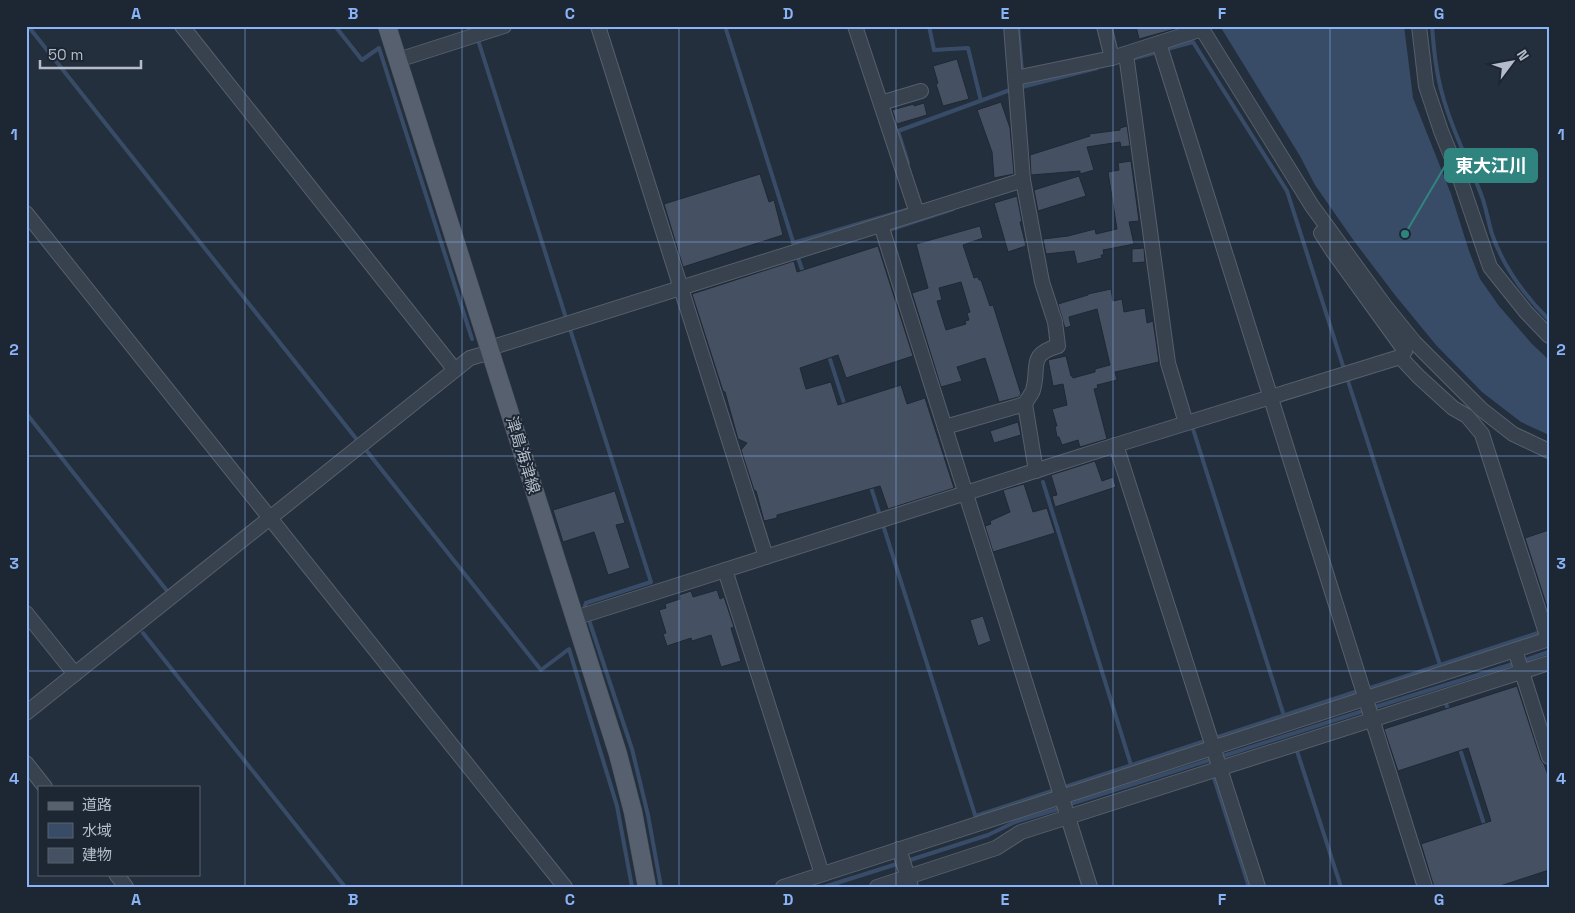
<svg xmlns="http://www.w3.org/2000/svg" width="1575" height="913" font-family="'Space Grotesk','Noto Sans JP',sans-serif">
  <rect width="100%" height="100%" fill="#242f3e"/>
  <path fill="#394c67" d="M 1220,26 L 1404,26 L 1413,98 L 1451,194 L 1469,251 L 1480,279 L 1499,306 L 1532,344 L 1549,360 L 1549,435 L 1521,422 L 1482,392 L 1436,345 L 1395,295 L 1354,241 L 1315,185 L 1300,156 Z"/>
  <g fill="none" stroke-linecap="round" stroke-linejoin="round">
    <g stroke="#394c67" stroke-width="4">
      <path d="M 28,26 L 358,441"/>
      <path d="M 335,26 L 362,60 L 379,48 L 472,339"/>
      <path d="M 473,26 L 473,27"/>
      <path d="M 725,26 L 795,248"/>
      <path d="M 929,26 L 934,50 L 968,48 L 981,101"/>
      <path d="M 1018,26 L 1022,71"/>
      <path d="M 1432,26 C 1433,39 1434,52 1436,64 C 1442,110 1464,151 1481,194 C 1486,207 1488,221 1492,234 C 1503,266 1525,296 1549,320"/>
      <path d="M 478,40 L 566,318"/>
      <path d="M 1167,49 L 1193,42 L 1287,191 L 1344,369"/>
      <path d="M 1131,59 L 1154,53"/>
      <path d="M 1022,87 L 1097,68"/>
      <path d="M 908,163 L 898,131 L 1010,90"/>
      <path d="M 890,234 L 889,230 L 953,209"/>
      <path d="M 793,243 L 906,210"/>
      <path d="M 797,255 L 804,275"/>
      <path d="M 570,329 L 651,582 L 586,603 L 585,606"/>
      <path d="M 828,353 L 845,406"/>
      <path d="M 1347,378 L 1440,665"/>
      <path d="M 26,413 L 168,592"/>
      <path d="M 1193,429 L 1284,716"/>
      <path d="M 366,450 L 541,670 L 569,649 L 617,806 L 632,887"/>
      <path d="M 1043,482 L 1131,765"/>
      <path d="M 870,484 L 976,818"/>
      <path d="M 590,623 L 632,749 L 648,815 L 661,887"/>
      <path d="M 143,633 L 345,887"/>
      <path d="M 1522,661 L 1549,652"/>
      <path d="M 1367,689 L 1538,633"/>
      <path d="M 1445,700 L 1449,713"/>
      <path d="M 1372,708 L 1516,663"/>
      <path d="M 1215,738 L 1355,692"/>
      <path d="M 1459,746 L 1485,827"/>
      <path d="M 1296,748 L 1341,887"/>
      <path d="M 1220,757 L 1366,710"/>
      <path d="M 1214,778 L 1249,887"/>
      <path d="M 1065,787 L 1202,742"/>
      <path d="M 1067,805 L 1213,759"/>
      <path d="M 976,816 L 1052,791"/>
      <path d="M 907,861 L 988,835 L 1015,822 L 1061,808"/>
      <path d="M 824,887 L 900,863"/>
    </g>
  </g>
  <g fill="#455162" stroke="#1f2835" fill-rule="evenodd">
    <path d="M 1136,26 L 1175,26 L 1175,29 L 1139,39 Z"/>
    <path d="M 957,59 L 969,99 L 943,106 L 936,84 L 938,83 L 933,66 Z"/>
    <path d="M 1001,102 L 1010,128 L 1014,174 L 994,178 L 992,152 L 977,110 Z"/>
    <path d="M 924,103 L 927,115 L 897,124 L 892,110 L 914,104 L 914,106 Z"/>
    <path d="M 1127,126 L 1130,146 L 1121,147 L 1120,142 L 1087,147 L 1094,170 L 1080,174 L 1080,171 L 1031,175 L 1030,155 L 1090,136 L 1089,134 L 1120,130 L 1120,128 Z"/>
    <path d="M 1131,161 L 1139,221 L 1129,222 L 1134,244 L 1103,250 L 1104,255 L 1101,255 L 1102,258 L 1077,264 L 1074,251 L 1046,254 L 1043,239 L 1068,236 L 1095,229 L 1096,234 L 1117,229 L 1108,172 L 1119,170 L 1118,163 Z"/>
    <path d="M 760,174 L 769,202 L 774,200 L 783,235 L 683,267 L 664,204 Z"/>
    <path d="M 1079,176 L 1086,196 L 1038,211 L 1034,190 Z"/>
    <path d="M 1017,196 L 1022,222 L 1020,222 L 1026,246 L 1008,252 L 994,203 Z"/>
    <path d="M 980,226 L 983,238 L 963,245 L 974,278 L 978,277 L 979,280 L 981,280 L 990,306 L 993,305 L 1021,394 L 1019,397 L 999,402 L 985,358 L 957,367 L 962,381 L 941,387 L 912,293 L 928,288 L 916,244 ZM 961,282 L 970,312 L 967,313 L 969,320 L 965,321 L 966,324 L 946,330 L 937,301 L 942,300 L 939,288 Z"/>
    <path d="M 878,246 L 913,356 L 846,378 L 838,355 L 800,368 L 806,389 L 831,382 L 838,405 L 901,385 L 907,404 L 925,398 L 954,488 L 888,509 L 880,486 L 777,515 L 777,518 L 764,521 L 756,491 L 754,490 L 741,450 L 747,443 L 738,439 L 725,392 L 723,391 L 692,294 L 794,261 L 797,272 Z"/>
    <path d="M 1144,248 L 1145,262 L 1132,263 L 1132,249 Z"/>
    <path d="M 1111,289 L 1113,301 L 1122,299 L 1124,312 L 1145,308 L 1147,323 L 1153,321 L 1159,362 L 1115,372 L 1117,380 L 1097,385 L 1098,388 L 1094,389 L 1107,439 L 1080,447 L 1078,440 L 1062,445 L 1059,437 L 1057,437 L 1055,426 L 1057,426 L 1052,409 L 1067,405 L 1063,384 L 1053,386 L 1048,360 L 1066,356 L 1071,376 L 1072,376 L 1073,378 L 1095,372 L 1095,369 L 1110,365 L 1097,309 L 1069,317 L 1071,326 L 1065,328 L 1058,304 L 1088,295 L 1088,294 Z"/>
    <path d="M 1018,422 L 1021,435 L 994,443 L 990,431 Z"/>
    <path d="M 1095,461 L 1102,481 L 1113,477 L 1116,487 L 1055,507 L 1052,496 L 1057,495 L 1051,475 Z"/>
    <path d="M 1024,484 L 1033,512 L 1047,508 L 1055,533 L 993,552 L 985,526 L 991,524 L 990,521 L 1010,512 L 1003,490 Z"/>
    <path d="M 615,491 L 625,523 L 616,525 L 630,568 L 608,575 L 594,532 L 563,542 L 553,510 Z"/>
    <path d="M 1549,530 L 1549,610 L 1548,610 L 1525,538 Z"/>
    <path d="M 717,590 L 720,599 L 724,597 L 734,627 L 731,628 L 741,661 L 721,667 L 711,635 L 692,641 L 691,638 L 667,646 L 663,634 L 666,633 L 659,610 L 666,608 L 665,604 L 680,599 L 679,595 L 691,591 L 693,597 Z"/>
    <path d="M 983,616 L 991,641 L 978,646 L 970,620 Z"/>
    <path d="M 1517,686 L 1541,760 L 1544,764 L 1549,778 L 1549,870 L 1497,887 L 1434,887 L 1421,844 L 1491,821 L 1468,748 L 1398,771 L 1384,729 Z"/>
  </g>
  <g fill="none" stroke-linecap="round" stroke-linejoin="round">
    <defs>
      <g id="minor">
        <path d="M 182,26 L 455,370"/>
        <path d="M 598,26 L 766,557"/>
        <path d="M 855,26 L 917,213"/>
        <path d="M 1011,26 L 1023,180 L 1042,282 L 1055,322 L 1058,346 C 1027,355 1040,367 1033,390 C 1032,394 1027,399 1025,404"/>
        <path d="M 1104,26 L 1112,58"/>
        <path d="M 1419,26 L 1426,86 L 1441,131 L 1458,173 L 1490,267 L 1526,312 L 1549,336"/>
        <path d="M 1202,29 L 1312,206 L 1385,306 L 1415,343 L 1481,409 L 1513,434 L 1549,451"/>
        <path d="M 1159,43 L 1202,29 L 1201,26"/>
        <path d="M 1126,54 L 1168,363 L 1186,423"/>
        <path d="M 398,60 L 504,26"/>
        <path d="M 1016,78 L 1112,58 L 1159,43 L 1425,887"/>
        <path d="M 881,103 L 921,91"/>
        <path d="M 26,213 L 565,887"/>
        <path d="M 881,225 L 1090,887"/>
        <path d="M 1321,233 L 1332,250 L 1405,351 L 1400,357"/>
        <path d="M 490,348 L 1023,180"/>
        <path d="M 945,427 L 1025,404 L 1036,471"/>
        <path d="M 1116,445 L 1258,887"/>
        <path d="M 725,570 L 822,874"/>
        <path d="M 26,613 L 75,674"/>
        <path d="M 575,618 L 1116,445 L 1400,357 L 1419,377 L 1453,408 L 1467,416 L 1482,434 L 1548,639"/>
        <path d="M 1515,650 L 1549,757"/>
        <path d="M 26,713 L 470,358 L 491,352"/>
        <path d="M 26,763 L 45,787"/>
        <path d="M 899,849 L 911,887"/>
        <path d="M 116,874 L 126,887"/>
        <path d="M 783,887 L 1549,639"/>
        <path d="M 877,887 L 996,848 L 1021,832 L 1549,663"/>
      </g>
      <path id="major" d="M 387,26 L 618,754 L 633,812 L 647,887"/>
    </defs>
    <use href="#minor" stroke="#565f6c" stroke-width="16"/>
    <use href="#major" stroke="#414a57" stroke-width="19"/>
    <use href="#minor" stroke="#38414e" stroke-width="14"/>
    <use href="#major" stroke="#56606e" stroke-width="18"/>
  </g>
  <path fill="none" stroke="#8ab4f8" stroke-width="1" stroke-opacity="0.55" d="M 245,26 L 245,887M 462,26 L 462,887M 679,26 L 679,887M 896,26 L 896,887M 1113,26 L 1113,887M 1330,26 L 1330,887M 26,242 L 1549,242M 26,456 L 1549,456M 26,671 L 1549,671"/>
  <g text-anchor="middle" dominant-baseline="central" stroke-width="4" stroke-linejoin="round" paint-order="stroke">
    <g font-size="16" fill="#b4bcc9" stroke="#1d2633">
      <text transform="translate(523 455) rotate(73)">津島海津線</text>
    </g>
  </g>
  <path fill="none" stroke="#308480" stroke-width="2" d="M1405 234L1445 166"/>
  <circle fill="#308480" stroke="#1d2633" stroke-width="2" cx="1405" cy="234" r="5"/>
  <rect fill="#308480" stroke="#308480" stroke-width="2" x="1445" y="149" width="92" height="33" rx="5"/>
  <g font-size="18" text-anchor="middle" font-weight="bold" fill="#fff">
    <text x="1491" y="172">東大江川</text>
  </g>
  <rect width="1575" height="913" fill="none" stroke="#1d2633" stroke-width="55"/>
  <rect x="38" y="786" width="162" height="90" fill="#1d2633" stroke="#59626f"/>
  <rect x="48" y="802" width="25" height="8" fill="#56606e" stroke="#59626f"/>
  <text x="82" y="810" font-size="15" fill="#b4bcc9">道路</text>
  <rect x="48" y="823" width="25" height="15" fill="#394c67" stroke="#59626f"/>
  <text x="82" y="836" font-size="15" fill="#b4bcc9">水域</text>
  <rect x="48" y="848" width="25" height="15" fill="#455162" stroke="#59626f"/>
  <text x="82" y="860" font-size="15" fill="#b4bcc9">建物</text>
  <g transform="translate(1512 62) rotate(58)" stroke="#1d2633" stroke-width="4" paint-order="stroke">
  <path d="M0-4L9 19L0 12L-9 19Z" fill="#b4bcc9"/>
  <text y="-8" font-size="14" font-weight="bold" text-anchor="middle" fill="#b4bcc9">N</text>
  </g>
  <path d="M40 60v8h101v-8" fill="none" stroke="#b4bcc9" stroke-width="2.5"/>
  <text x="48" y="60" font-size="15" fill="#b4bcc9" stroke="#1d2633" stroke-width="4" paint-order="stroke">50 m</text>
  <rect x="28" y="28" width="1520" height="858" fill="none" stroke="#8ab4f8" stroke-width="2"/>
  <g font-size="16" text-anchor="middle" font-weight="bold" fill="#8ab4f8">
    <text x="136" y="19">A</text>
    <text x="353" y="19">B</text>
    <text x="570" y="19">C</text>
    <text x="788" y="19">D</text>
    <text x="1005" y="19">E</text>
    <text x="1222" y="19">F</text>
    <text x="1439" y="19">G</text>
    <text x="14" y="140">1</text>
    <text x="1561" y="140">1</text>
    <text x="14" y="355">2</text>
    <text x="1561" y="355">2</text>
    <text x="14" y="569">3</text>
    <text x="1561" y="569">3</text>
    <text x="14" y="784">4</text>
    <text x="1561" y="784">4</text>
    <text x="136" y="905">A</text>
    <text x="353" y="905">B</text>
    <text x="570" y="905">C</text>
    <text x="788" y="905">D</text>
    <text x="1005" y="905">E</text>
    <text x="1222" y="905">F</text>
    <text x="1439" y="905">G</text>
  </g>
</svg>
